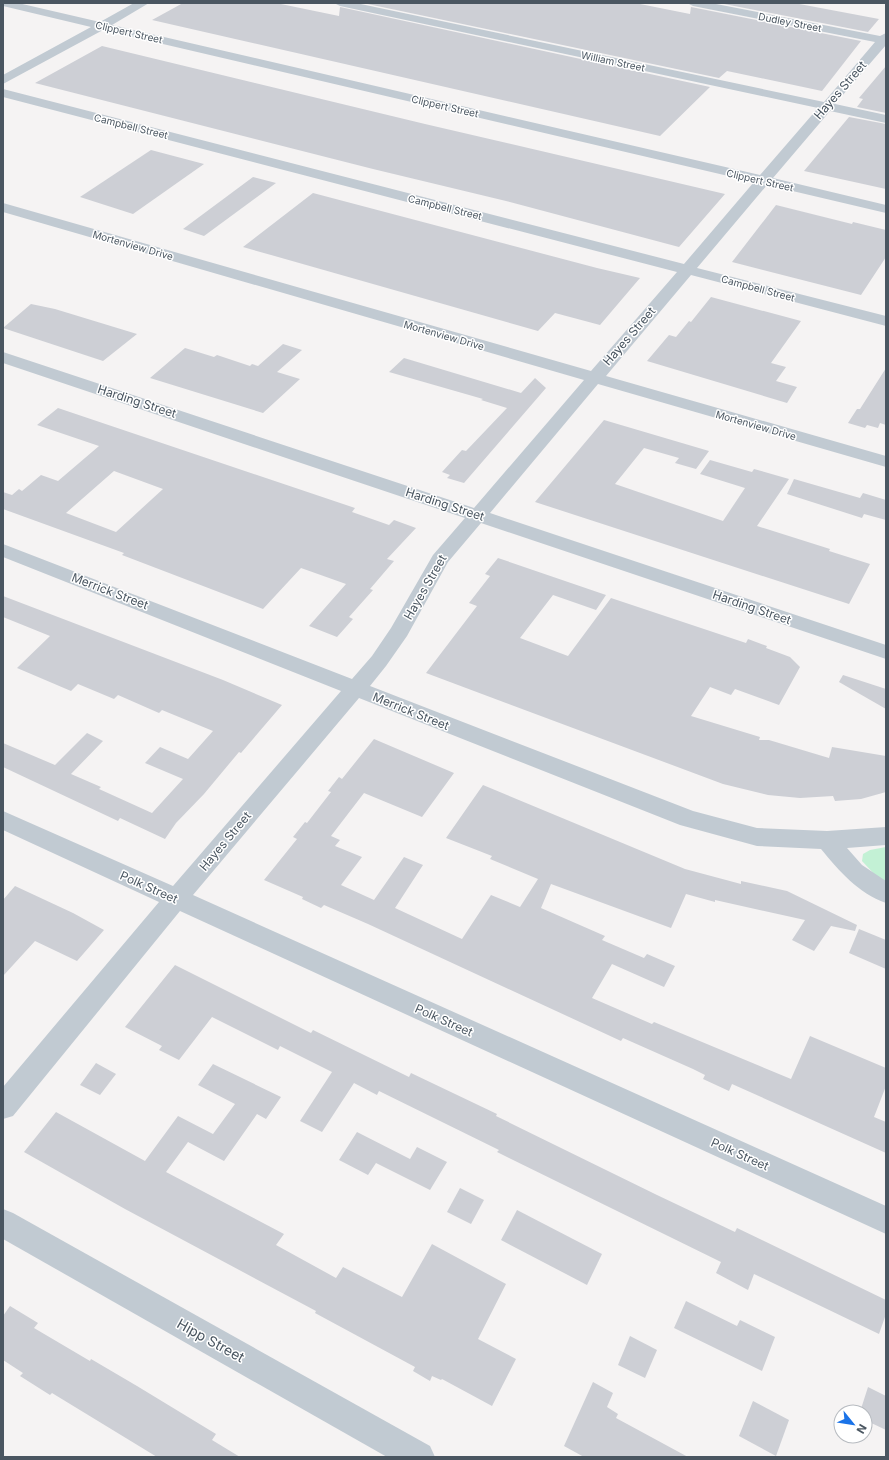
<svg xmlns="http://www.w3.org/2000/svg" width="889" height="1460" font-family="Inter,sans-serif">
  <rect width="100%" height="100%" fill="#f5f3f3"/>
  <path fill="#c3f1d5" d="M 886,847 L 886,882 L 877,877 L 862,861 L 863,854 L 870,850 Z"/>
  <g fill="#cdcfd5" fill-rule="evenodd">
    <path d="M 183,3 L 276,3 L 339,16 L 340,7 L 710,87 L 660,136 L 152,20 Z"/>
    <path d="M 363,3 L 635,3 L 690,14 L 691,7 L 861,41 L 822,91 L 727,71 L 719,78 Z"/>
    <path d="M 719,3 L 794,3 L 879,19 L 868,32 Z"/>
    <path d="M 102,46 L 425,124 L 725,194 L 679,247 L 506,201 L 373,169 L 35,83 Z"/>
    <path d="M 886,66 L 886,113 L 857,107 L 863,99 L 859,98 Z"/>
    <path d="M 849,117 L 886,124 L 886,189 L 804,171 Z"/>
    <path d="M 151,150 L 204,164 L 133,214 L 80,197 Z"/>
    <path d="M 253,177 L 276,183 L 204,236 L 183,229 Z"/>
    <path d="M 313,193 L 597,268 L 640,278 L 600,325 L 555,313 L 538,331 L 243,247 Z"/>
    <path d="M 776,205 L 852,224 L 853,222 L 886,230 L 886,257 L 861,295 L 732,262 Z"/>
    <path d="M 711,297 L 801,321 L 771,363 L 786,367 L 776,381 L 797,387 L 787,403 L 647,361 L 669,335 L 676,337 L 689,321 L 691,322 Z"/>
    <path d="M 31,304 L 55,309 L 137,334 L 103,361 L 3,328 Z"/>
    <path d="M 283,344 L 302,350 L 277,372 L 300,379 L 263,413 L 150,378 L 185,348 L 214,357 L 217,355 L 250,366 L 252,364 L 258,366 Z"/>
    <path d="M 404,358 L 521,393 L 535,378 L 546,388 L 464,483 L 447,478 L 450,475 L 442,472 L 462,450 L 466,451 L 507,408 L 481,400 L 483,399 L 389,372 Z"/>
    <path d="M 886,368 L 886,425 L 880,423 L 878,428 L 867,425 L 865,428 L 848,423 L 857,409 L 860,409 Z"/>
    <path d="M 58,408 L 355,508 L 352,512 L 389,525 L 394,520 L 416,528 L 387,559 L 394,561 L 370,589 L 373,590 L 349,617 L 353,619 L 337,637 L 309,626 L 346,584 L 301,568 L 263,609 L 122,555 L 124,553 L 3,509 L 3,492 L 12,495 L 19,489 L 22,491 L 41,475 L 58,481 L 99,446 L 37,425 ZM 114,471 L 163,489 L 116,532 L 66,513 Z"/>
    <path d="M 604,420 L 709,451 L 696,469 L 675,463 L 679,458 L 644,448 L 615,484 L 723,521 L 745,488 L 700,474 L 710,460 L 752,472 L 754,469 L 789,479 L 757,526 L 830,549 L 829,551 L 870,564 L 849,604 L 535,502 Z"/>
    <path d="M 794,479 L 860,498 L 863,493 L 886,500 L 886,520 L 864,514 L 862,518 L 787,494 Z"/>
    <path d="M 498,558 L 606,595 L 596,610 L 553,595 L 520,638 L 568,656 L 611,598 L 746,643 L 748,639 L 767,646 L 766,648 L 790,657 L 800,667 L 779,705 L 735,689 L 731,695 L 710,687 L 691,716 L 760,737 L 759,740 L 769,740 L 829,758 L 832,747 L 886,756 L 886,792 L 861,799 L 835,801 L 833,796 L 800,798 L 768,795 L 723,784 L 426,673 L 477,606 L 469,603 L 490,576 L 485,574 Z"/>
    <path d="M 3,596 L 223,680 L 282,705 L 241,753 L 239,752 L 204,794 L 176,823 L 165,839 L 120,818 L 118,821 L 3,767 L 3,743 L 55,765 L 87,733 L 103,741 L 71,774 L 101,787 L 99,789 L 152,813 L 183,779 L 145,763 L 160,747 L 188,759 L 213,731 L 162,710 L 159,713 L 118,695 L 114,699 L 78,684 L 71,691 L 17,668 L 50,636 L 3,617 Z"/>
    <path d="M 843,675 L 886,689 L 886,709 L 839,682 Z"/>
    <path d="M 374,739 L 454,773 L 422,817 L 364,793 L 331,836 L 340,840 L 335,846 L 362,857 L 341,885 L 374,900 L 404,857 L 423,865 L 395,908 L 462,939 L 491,895 L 520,907 L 538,879 L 490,859 L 492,856 L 446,838 L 483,785 L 685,869 L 741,884 L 741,881 L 787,891 L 857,925 L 855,931 L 831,926 L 814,951 L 792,940 L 805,920 L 715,900 L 715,902 L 686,894 L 671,928 L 551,884 L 541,908 L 605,936 L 602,940 L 644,958 L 647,954 L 675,966 L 664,987 L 612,964 L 592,998 L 652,1024 L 654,1022 L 791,1079 L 810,1036 L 886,1068 L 886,1086 L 874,1117 L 886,1122 L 886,1153 L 732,1084 L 729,1091 L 703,1079 L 705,1075 L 693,1069 L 623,1038 L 621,1041 L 368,924 L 324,905 L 321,908 L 302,899 L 303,897 L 264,880 L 297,839 L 293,837 L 305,822 L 307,823 L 331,792 L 328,791 L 339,777 L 342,779 Z"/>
    <path d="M 15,886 L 73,913 L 104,930 L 77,961 L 35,941 L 3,976 L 3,900 Z"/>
    <path d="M 859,929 L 886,940 L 886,969 L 849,953 Z"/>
    <path d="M 175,965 L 311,1033 L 313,1030 L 409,1077 L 411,1073 L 497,1114 L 496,1116 L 657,1195 L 735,1232 L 737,1228 L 886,1300 L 886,1314 L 879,1334 L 754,1274 L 748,1290 L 716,1273 L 721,1262 L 497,1152 L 499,1150 L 379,1091 L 377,1095 L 354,1083 L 322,1132 L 300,1121 L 332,1072 L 280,1046 L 278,1050 L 212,1017 L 179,1060 L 159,1050 L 162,1046 L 125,1027 Z"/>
    <path d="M 96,1063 L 116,1074 L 100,1095 L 80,1085 Z"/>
    <path d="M 213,1064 L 281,1097 L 266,1119 L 257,1114 L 224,1161 L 188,1142 L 166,1172 L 284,1234 L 276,1245 L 336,1278 L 343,1267 L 402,1297 L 432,1244 L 506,1284 L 478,1339 L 516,1359 L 492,1406 L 442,1379 L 441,1380 L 432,1376 L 430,1381 L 413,1371 L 415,1367 L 315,1313 L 316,1311 L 125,1209 L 24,1152 L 56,1112 L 145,1161 L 178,1116 L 213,1134 L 235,1104 L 198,1085 Z"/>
    <path d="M 357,1132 L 410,1159 L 417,1147 L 447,1162 L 430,1190 L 376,1163 L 368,1175 L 339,1160 Z"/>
    <path d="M 460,1188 L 484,1200 L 471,1224 L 447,1212 Z"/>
    <path d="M 517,1210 L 602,1254 L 587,1285 L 501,1240 Z"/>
    <path d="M 686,1301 L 737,1326 L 740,1320 L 775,1337 L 762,1371 L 674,1328 Z"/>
    <path d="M 10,1306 L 38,1323 L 34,1328 L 90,1361 L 91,1359 L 137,1386 L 216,1434 L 212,1440 L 240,1457 L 157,1457 L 52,1393 L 50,1395 L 20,1376 L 23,1373 L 3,1360 L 3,1316 Z"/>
    <path d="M 630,1336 L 657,1350 L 645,1378 L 618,1365 Z"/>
    <path d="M 593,1382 L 613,1393 L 607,1407 L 618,1414 L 616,1418 L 688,1457 L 584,1457 L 564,1446 Z"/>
    <path d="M 868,1387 L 886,1396 L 886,1430 L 865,1420 L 865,1412 L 860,1412 Z"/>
    <path d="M 753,1401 L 789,1420 L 776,1456 L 739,1436 Z"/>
  </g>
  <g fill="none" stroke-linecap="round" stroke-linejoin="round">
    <g fill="#c1cad2" fill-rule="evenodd">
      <path d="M 3,3 L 18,3 L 100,22 L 134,3 L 149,3 L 112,25 L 760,175 L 818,108 L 340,6 L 334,3 L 356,3 L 824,102 L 875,42 L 693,6 L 687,3 L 711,3 L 880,36 L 886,33 L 886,45 L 835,104 L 886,115 L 886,123 L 830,111 L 773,178 L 886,205 L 886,213 L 767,185 L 697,268 L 886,316 L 886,326 L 691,275 L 606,376 L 886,456 L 886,467 L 598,384 L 490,513 L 886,645 L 886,659 L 481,523 L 448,562 L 407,636 L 386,666 L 370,686 L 693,811 L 757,828 L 827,831 L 886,827 L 886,845 L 847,848 L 862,865 L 886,881 L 886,903 C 858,893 839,871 821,849 L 757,846 L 680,825 L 359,698 L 193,895 L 886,1206 L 886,1234 L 180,911 L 13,1116 L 3,1119 L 3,1087 L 159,902 L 3,830 L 3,811 L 173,886 L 341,691 L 3,557 L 3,544 L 352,679 L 372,656 L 391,628 L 433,555 L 465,518 L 3,363 L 3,352 L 474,508 L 584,380 L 3,212 L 3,203 L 591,371 L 677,272 L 3,97 L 3,89 L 684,264 L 754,182 L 103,30 L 3,84 L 3,75 L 91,27 L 3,6 Z"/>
      <path d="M 3,1209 L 13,1213 L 430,1446 L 435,1457 L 387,1457 L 3,1239 Z"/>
    </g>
  </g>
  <g text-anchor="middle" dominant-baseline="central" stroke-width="3" stroke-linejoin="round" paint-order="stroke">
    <g font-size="10" fill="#4a5661" stroke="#fff">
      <text transform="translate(790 22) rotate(11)">Dudley Street</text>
      <text transform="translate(129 32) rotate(13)">Clippert Street</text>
      <text transform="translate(613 61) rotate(12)">William Street</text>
      <text transform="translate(445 106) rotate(13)">Clippert Street</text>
      <text transform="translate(131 126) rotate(14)">Campbell Street</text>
      <text transform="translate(760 180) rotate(13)">Clippert Street</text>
      <text transform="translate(445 207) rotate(14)">Campbell Street</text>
      <text transform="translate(133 245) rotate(16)">Mortenview Drive</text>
      <text transform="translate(758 288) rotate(15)">Campbell Street</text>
      <text transform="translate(444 335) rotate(16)">Mortenview Drive</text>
      <text transform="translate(756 425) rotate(16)">Mortenview Drive</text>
    </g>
    <g font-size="12" fill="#4a5661" stroke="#fff">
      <text transform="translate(840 90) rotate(-49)">Hayes Street</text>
      <text transform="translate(629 336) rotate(-49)">Hayes Street</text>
      <text transform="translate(137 401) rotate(18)">Harding Street</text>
      <text transform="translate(445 504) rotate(18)">Harding Street</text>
      <text transform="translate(425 587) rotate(-60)">Hayes Street</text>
      <text transform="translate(110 591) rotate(21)">Merrick Street</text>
      <text transform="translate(752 607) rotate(19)">Harding Street</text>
      <text transform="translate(411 711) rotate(22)">Merrick Street</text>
      <text transform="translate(225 841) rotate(-50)">Hayes Street</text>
      <text transform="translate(149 887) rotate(24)">Polk Street</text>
      <text transform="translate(444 1020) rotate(24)">Polk Street</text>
      <text transform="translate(740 1154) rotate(24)">Polk Street</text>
    </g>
    <g font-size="14" fill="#4a5661" stroke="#fff">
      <text transform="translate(211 1340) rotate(29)">Hipp Street</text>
    </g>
  </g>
  <rect width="889" height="1460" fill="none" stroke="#4a5661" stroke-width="8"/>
  <g transform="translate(853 1424) rotate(120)"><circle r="19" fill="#ffffff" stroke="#b7bbc0"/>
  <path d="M0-3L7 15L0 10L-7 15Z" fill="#1a73e8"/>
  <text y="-6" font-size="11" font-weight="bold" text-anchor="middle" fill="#4a5661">N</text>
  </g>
</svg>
